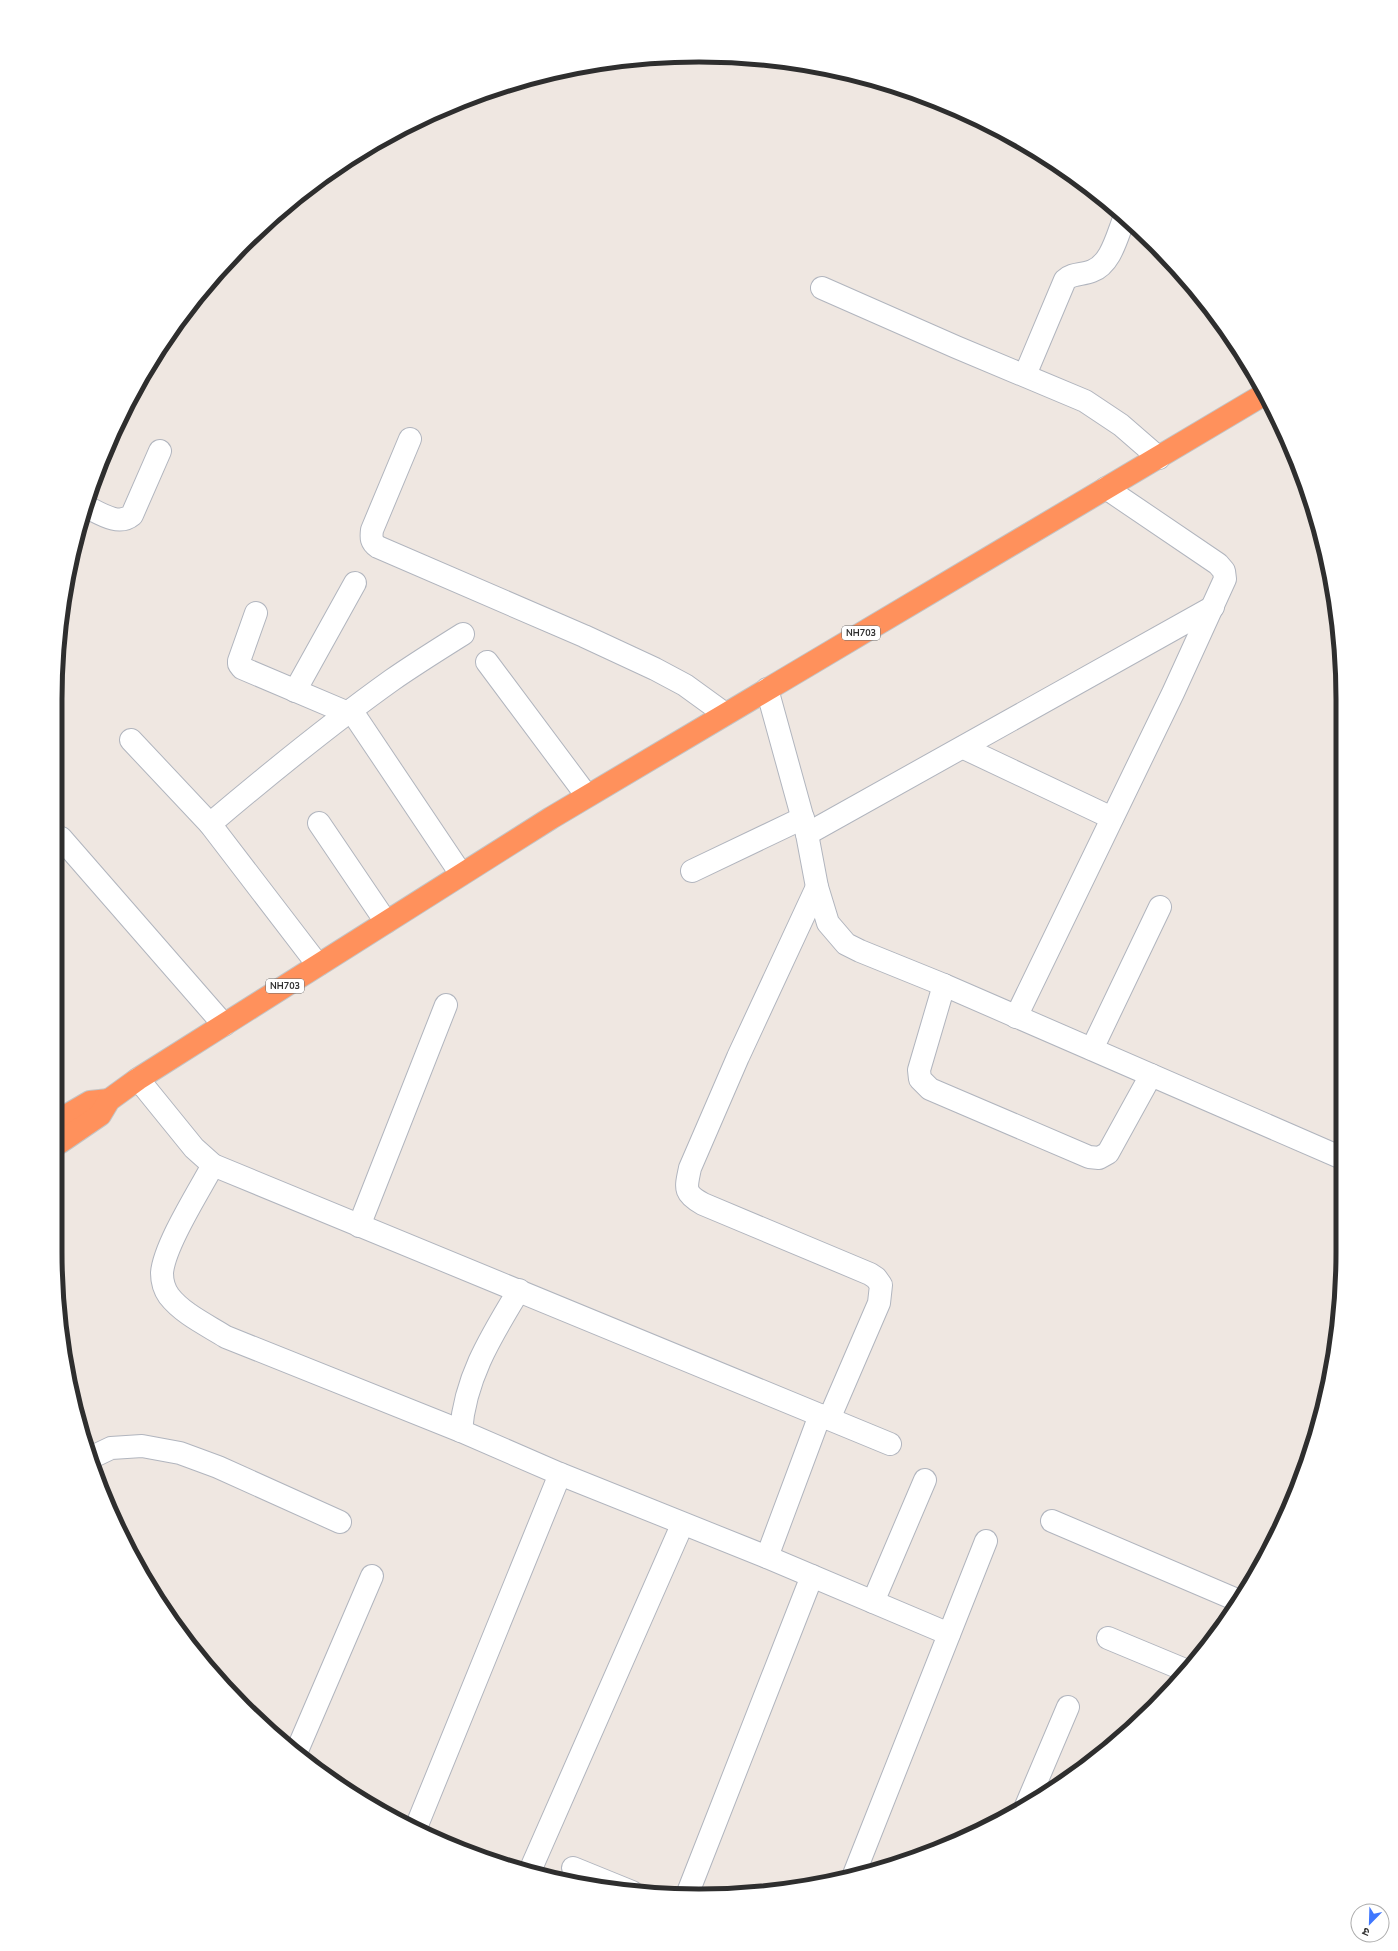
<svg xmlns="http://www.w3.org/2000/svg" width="1398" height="1951" font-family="'Nunito Sans','Noto Sans Devanagari',sans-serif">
  <rect width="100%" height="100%" fill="#efe7e1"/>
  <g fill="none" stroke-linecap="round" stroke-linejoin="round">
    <defs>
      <g id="minor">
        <path d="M 822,288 L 956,347 L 1085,401 L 1121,425 L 1159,458"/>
        <path d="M 1025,375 L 1065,280 C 1072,273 1083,275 1092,271 C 1111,264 1117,236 1124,219"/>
        <path d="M 410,439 L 372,530 C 371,538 371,542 378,547 L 584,636 L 655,669 L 685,685 L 725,714"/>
        <path d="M 87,507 C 101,514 119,526 132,515 L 160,451"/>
        <path d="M 256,613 L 239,661 L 239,664 L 242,668 L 348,713"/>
        <path d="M 487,662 L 587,796"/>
        <path d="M 767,689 L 807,834 L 817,887 L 828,923 L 846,944 L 860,951 L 944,985 L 1342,1158"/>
        <path d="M 295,691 L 355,583"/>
        <path d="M 351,710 L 461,874"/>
        <path d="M 131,740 L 210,824 L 318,965"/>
        <path d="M 964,748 L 1112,818"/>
        <path d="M 319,823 L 386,922"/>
        <path d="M 210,824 C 269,774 329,725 392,680 C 415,664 439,649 463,634"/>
        <path d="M 807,834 L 1213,607"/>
        <path d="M 61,838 L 224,1025"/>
        <path d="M 692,871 L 803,818"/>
        <path d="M 817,887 L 738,1057 L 690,1168 C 686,1188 683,1193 703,1204 L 870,1274 L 876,1278 L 881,1285 L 879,1303 L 829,1419"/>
        <path d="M 944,985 L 919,1070 L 920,1079 L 930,1089 L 1089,1157 L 1099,1158 L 1108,1153 L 1151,1075"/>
        <path d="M 1016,1017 L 1173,693 L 1225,579 L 1224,571 L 1218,564 L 1106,488"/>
        <path d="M 1092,1049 L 1160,907"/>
        <path d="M 138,1079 L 194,1148 L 213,1165 L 890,1444"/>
        <path d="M 213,1165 C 199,1191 164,1246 162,1273 C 162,1281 164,1289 169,1296 C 183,1314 207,1325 226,1337 L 461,1431 L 560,1474 L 767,1557 L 949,1634"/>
        <path d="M 359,1226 L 446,1005"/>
        <path d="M 461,1431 C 465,1377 492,1335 519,1290"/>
        <path d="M 90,1458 L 111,1448 L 142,1446 L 180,1453 L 218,1467 L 340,1522"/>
        <path d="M 1052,1521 L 1237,1600"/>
        <path d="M 767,1557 L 820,1415"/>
        <path d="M 873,1602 L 925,1480"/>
        <path d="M 1108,1638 L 1185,1670"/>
        <path d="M 296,1753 L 372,1576"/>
        <path d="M 1026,1806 L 1068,1707"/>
        <path d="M 415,1830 L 560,1474"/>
        <path d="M 573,1868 L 632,1892"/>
        <path d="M 529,1873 L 682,1525"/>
        <path d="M 853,1877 L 986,1541"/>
        <path d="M 687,1895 L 812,1576"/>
      </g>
      <g id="highway">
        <path d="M 59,1120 L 90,1102 L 109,1100"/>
        <path d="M 59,1143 L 100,1115 L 109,1100 L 138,1079 L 551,818 L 1263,395"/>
      </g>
    </defs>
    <use href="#minor" stroke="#b1b5be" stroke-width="24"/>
    <use href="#highway" stroke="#c4c4c4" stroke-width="24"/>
    <use href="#minor" stroke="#fff" stroke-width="22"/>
    <use href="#highway" stroke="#ff915c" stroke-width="22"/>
  </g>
  <g text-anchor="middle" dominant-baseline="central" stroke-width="3" stroke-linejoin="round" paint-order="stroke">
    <g fill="#fff" stroke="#6d6d6d" stroke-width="1">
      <rect x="842" y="626" width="38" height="14" rx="3"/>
      <rect x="266" y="979" width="38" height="14" rx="3"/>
    </g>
    <g font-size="9" font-weight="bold" fill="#2e2e2e">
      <text x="861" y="633">NH703</text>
      <text x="285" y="986">NH703</text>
    </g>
  </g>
  <path d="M0 0H1398V1951H0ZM699 62H699A637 637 0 0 1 1336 699V1252A637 637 0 0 1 699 1889H699A637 637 0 0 1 62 1252V699A637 637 0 0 1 699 62Z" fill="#fff" fill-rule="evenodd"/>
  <path fill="none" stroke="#2e2e2e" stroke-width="5" d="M699 62H699A637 637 0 0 1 1336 699V1252A637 637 0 0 1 699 1889H699A637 637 0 0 1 62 1252V699A637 637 0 0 1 699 62Z"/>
  <g transform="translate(1370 1923) rotate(203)"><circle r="19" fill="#ffffff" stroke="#ababab"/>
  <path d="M0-3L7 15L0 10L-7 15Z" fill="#3f77fe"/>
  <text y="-6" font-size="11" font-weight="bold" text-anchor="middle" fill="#2e2e2e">उ</text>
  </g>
</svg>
